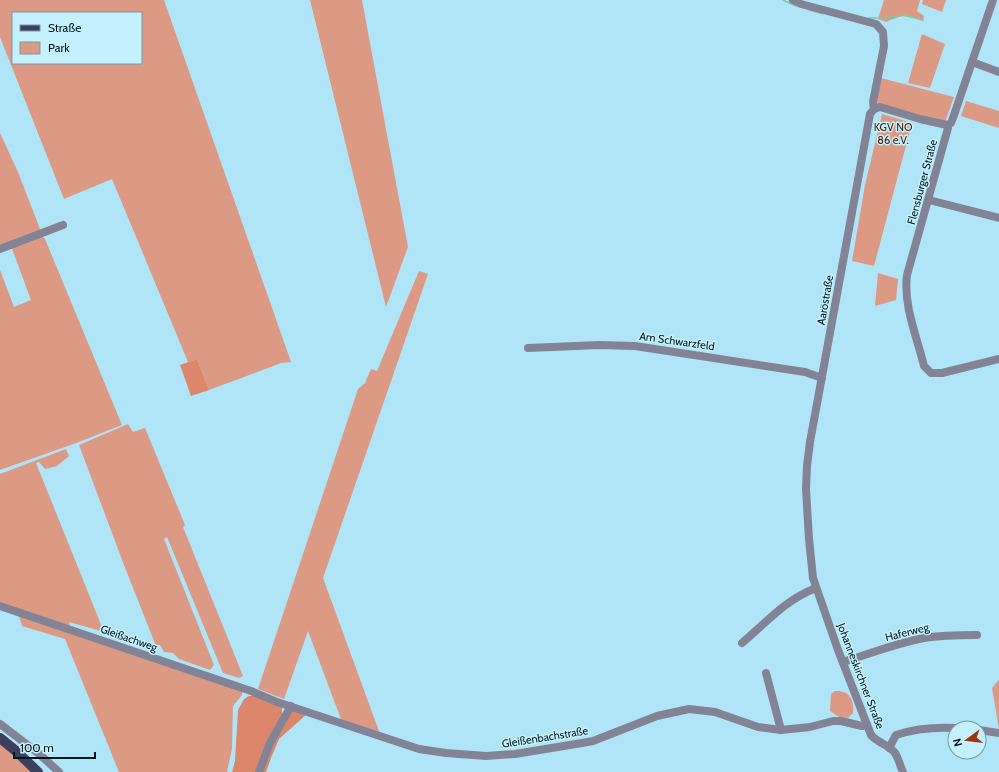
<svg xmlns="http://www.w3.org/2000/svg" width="999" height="772" font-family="Cabin,sans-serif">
  <rect width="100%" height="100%" fill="#afe5f7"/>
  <g fill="#dc9a84" fill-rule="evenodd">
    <path d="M 0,0 L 164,0 L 291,362 L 281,363 L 209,390 L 197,359 L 188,362 L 112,179 L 64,199 L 0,37 ZM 13,13 L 141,13 L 141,63 L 13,63 Z"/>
    <path d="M 310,0 L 362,0 L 408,247 L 386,307 Z"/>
    <path d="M 884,0 L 920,0 L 917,11 L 924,16 L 923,21 C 905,15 904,14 886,22 L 878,19 Z"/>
    <path d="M 923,0 L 946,0 L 942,12 L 922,4 Z"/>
    <path d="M 922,34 L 945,44 L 930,88 L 908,83 Z"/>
    <path d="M 881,78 L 954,97 L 945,122 L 878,104 L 877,103 Z"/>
    <path d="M 966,101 L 999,111 L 999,128 L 961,116 Z"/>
    <path d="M 882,114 L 912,123 L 874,266 L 852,261 L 865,185 Z"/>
    <path d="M 0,133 L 18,172 L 40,229 L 39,231 L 0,246 Z"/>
    <path d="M 42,236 L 45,239 L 122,425 L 79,442 L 0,470 L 0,270 L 14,307 L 31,300 L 11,246 Z"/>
    <path d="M 419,271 L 428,274 L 323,578 L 380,734 L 342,722 L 308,631 L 284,699 L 258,689 L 358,389 L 365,383 L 371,369 L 377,371 Z"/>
    <path d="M 878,273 L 898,279 L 896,300 L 875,306 Z"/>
    <path d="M 128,424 L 133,432 L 145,428 L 185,525 L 183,527 L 243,676 L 239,678 L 223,673 L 167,537 L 164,539 L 214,665 L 210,670 L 179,659 L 173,653 L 164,652 L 160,645 L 156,646 L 124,565 L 79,445 Z"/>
    <path d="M 66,449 L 69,456 L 57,466 L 45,469 L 39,462 L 36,463 L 104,632 L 69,622 L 71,629 L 0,604 L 0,474 Z"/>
    <path d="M 19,616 L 242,691 L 242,695 L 233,706 L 232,749 L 227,772 L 119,772 L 65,639 L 22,626 Z"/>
    <path d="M 999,680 L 999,729 L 992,688 Z"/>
    <path d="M 835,691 C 849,690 854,699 853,713 L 848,718 L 839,717 L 830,711 L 831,694 Z"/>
    <path d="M 0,743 L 33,772 L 0,772 Z"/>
  </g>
  <g fill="#dc876b">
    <path d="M 197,359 L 209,390 L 191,396 L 180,365 Z"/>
    <path d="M 249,696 L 258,696 L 282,706 L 282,714 L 292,709 L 307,714 L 279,739 L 271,758 L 266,772 L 232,772 L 235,761 L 238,710 L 244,699 Z"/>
  </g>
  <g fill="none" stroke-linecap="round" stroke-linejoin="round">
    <g stroke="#76d0a0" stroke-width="1.5">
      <path d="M 783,0 L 796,6"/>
      <path d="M 809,10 L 823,14"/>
      <path d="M 868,18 L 878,18"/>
      <path d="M 881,18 L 903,15 L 923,20"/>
    </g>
    <g stroke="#828496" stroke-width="8">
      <path d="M 793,0 L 801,4 L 876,24 L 883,32 L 884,46 L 873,102 L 874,109 L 870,114 L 810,442 L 807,466 L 806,489 L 809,539 L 813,578 L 838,650 L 871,735 C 878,743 889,745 895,753 C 899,759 900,766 903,772"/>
      <path d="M 972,62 L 999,72"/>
      <path d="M 874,109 L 880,107 L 920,119 L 947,125"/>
      <path d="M 947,125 L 948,128 L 907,275 C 903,305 917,337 924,366 L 931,373 L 942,373 L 999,359"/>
      <path d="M 947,125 L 951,123 L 953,118 L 993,0"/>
      <path d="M 929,200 L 999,218"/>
      <path d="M 0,249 L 63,225"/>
      <path d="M 528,348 L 599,345 L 635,346 L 805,372 L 822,378"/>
      <path d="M 0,606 L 251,691 L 277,702 L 419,749 L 446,753 L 486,756 L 515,754 L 582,743 L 593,741 L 657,716 L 689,709 L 715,712 L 758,727 L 781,730 L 810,727 L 833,721 L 841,721 L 862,726 L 867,725"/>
      <path d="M 742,643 C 767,622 785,600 816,588"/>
      <path d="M 843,662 C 870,654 896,643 924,638 C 942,635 959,635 977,635"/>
      <path d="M 766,673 L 781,730"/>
      <path d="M 0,724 L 38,753 L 59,772"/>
      <path d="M 979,730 L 999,733"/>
      <path d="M 889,748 L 896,735 C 914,729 935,727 955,728"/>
      <path d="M 259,772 L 270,743 L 291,706"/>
    </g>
    <path stroke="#3c3f5d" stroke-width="10" d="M 0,738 L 16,751 L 38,772"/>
  </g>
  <g text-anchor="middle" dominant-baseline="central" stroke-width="3" stroke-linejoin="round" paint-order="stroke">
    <g font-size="11" fill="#4f1a06" stroke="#c5f1ff">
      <text x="893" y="127">KGV NO<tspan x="893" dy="13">86 e.V.</tspan></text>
    </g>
    <g font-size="11" fill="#03181e" stroke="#c5f1ff">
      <text transform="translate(922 182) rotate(-75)">Flensburger Straße</text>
      <text transform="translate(825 300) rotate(-80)">Aaröstraße</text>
      <text transform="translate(677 341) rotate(8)">Am Schwarzfeld</text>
      <text transform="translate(907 632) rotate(-14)">Haferweg</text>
      <text transform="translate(129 638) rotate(19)">Gleißachweg</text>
      <text transform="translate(861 676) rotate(69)">Johanneskirchner Straße</text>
      <text transform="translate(545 737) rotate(-9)">Gleißenbachstraße</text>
    </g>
  </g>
  <rect x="12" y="12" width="130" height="52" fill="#c5f1ff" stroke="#779aa5"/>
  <rect x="20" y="25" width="20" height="6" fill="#3c3f5d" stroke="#779aa5"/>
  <text x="48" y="32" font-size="12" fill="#03181e">Straße</text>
  <rect x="20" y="42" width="20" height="12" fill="#dc9a84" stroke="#779aa5"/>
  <text x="48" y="52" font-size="12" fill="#03181e">Park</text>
  <g transform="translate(967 740) rotate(255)"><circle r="19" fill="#c5f1ff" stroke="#779aa5"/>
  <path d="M0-3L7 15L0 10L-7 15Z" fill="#9c360c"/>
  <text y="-6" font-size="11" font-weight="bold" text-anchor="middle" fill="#03181e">N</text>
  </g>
  <path d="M14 752v6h81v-6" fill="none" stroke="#03181e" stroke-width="2"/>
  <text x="20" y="752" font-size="12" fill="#03181e" stroke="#c5f1ff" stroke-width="3" paint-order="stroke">100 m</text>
</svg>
